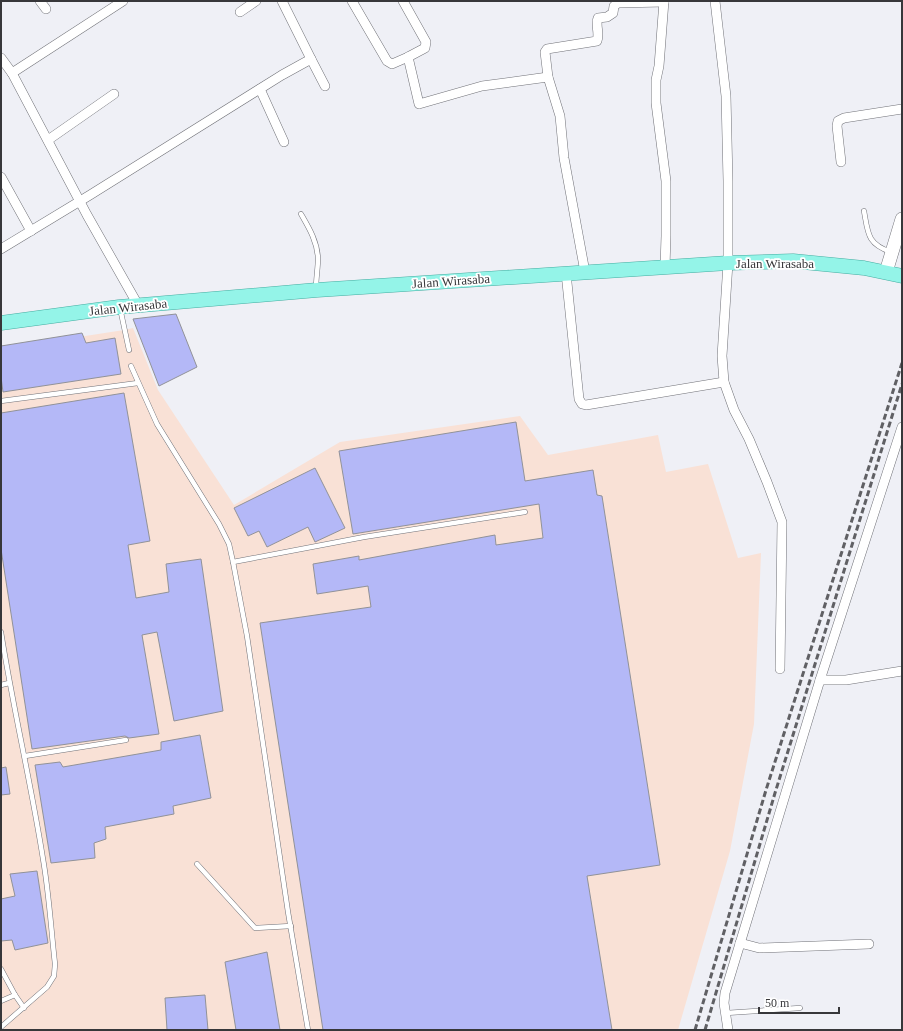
<svg xmlns="http://www.w3.org/2000/svg" width="903" height="1031" font-family="'Times New Roman',serif">
  <rect width="100%" height="100%" fill="#eff0f6"/>
  <path fill="#f9e1d6" d="M 133,328 L 158,390 L 234,505 L 340,442 L 520,416 L 548,455 L 658,435 L 666,472 L 708,464 L 738,558 L 761,553 L 754,724 L 730,851 L 678,1030 L 1,1030 L 1,349 L 124,330 Z"/>
  <g fill="#b4b8f7" stroke="#919298">
    <path d="M 176,314 L 197,367 L 159,386 L 133,319 Z"/>
    <path d="M 82,333 L 86,343 L 115,338 L 121,374 L 3,392 L 1,377 L 1,346 Z"/>
    <path d="M 124,393 L 150,541 L 128,545 L 136,598 L 169,592 L 166,564 L 201,559 L 223,711 L 174,721 L 157,632 L 142,635 L 159,734 L 129,738 L 125,736 L 32,749 L 1,549 L 1,413 Z"/>
    <path d="M 516,422 L 525,481 L 593,470 L 597,495 L 602,496 L 660,865 L 587,876 L 612,1030 L 323,1030 L 260,623 L 371,607 L 368,586 L 317,594 L 313,564 L 359,556 L 359,560 L 495,535 L 496,545 L 543,538 L 539,504 L 353,534 L 339,451 Z"/>
    <path d="M 315,468 L 345,528 L 315,542 L 308,527 L 267,547 L 259,531 L 248,536 L 234,508 Z"/>
    <path d="M 200,735 L 211,798 L 173,806 L 174,814 L 105,827 L 106,839 L 94,843 L 95,858 L 51,863 L 35,765 L 60,762 L 63,767 L 161,750 L 161,742 Z"/>
    <path d="M 6,767 L 10,794 L 1,795 L 1,768 Z"/>
    <path d="M 37,871 L 48,943 L 15,950 L 12,940 L 1,941 L 1,899 L 15,896 L 10,874 Z"/>
    <path d="M 267,952 L 280,1030 L 236,1030 L 225,962 Z"/>
    <path d="M 205,995 L 208,1030 L 167,1030 L 165,998 Z"/>
  </g>
  <g fill="none" stroke-linecap="round" stroke-linejoin="round">
    <defs>
      <g id="lane">
        <path d="M 864,211 C 868,233 867,244 891,252"/>
        <path d="M 301,214 C 309,228 317,241 318,258 C 318,268 316,278 316,289"/>
        <path d="M 120,308 L 129,350"/>
        <path d="M 131,366 L 157,424 L 219,524 L 229,544 L 233,562 L 247,636 L 288,912 L 308,1030"/>
        <path d="M 1,401 L 138,383"/>
        <path d="M 233,562 L 364,537 L 525,512"/>
        <path d="M 1,632 C 13,708 31,783 43,859 C 49,893 51,929 55,964 L 54,976 L 47,987 L 1,1027"/>
        <path d="M 1,685 L 9,683"/>
        <path d="M 25,756 L 126,740"/>
        <path d="M 197,864 L 255,928 L 291,926"/>
        <path d="M 1,969 L 15,995 L 24,1008"/>
        <path d="M 1,1001 L 15,995"/>
        <path d="M 726,1013 L 800,1008"/>
      </g>
      <g id="street">
        <path d="M 40,1 L 46,9"/>
        <path d="M 352,1 L 387,61 L 392,64 L 408,57 L 425,48 L 426,42 L 403,1"/>
        <path d="M 664,1 L 659,66 L 656,80 L 656,103 L 666,181 L 666,236 L 665,267"/>
        <path d="M 715,1 L 726,96 L 728,181 L 728,263 L 722,356 L 724,382 L 734,410 L 749,439 L 767,482 L 782,522 L 780,669"/>
        <path d="M 240,12 L 256,1"/>
        <path d="M 408,57 L 419,104 L 482,86 L 548,77"/>
        <path d="M 1,58 L 12,73 L 87,215 L 138,305"/>
        <path d="M 311,59 L 325,86"/>
        <path d="M 12,73 L 123,1"/>
        <path d="M 260,89 L 284,142"/>
        <path d="M 48,140 L 114,94"/>
        <path d="M 841,162 L 837,126 L 838,121 L 844,118 L 902,109"/>
        <path d="M 1,177 L 31,231"/>
        <path d="M 1,249 L 90,195 L 282,75 L 311,59 L 282,1"/>
        <path d="M 585,272 L 564,158 L 560,116 L 548,77 L 545,52 L 547,49 L 597,41 C 600,33 595,25 598,18 L 607,17 L 613,13 L 614,6 L 618,3 L 664,2"/>
        <path d="M 566,273 L 579,399 L 582,404 L 586,405 L 724,382"/>
        <path d="M 820,680 L 846,680 L 902,671"/>
        <path d="M 740,943 L 759,948 L 869,944"/>
        <path d="M 728,1030 L 724,1003 L 725,993 L 820,680 L 902,427"/>
      </g>
      <path id="secondary" d="M 886,272 L 902,219"/>
      <path id="primary" d="M 1,323 L 119,307 L 317,290 L 728,263 L 793,261 L 864,268 L 902,276"/>
    </defs>
    <use href="#lane" stroke="#717278" stroke-width="5.5"/>
    <use href="#street" stroke="#717278" stroke-width="10"/>
    <use href="#secondary" stroke="#717278" stroke-width="14"/>
    <use href="#primary" stroke="#45ada1" stroke-width="15"/>
    <use href="#lane" stroke="#fff" stroke-width="4.5"/>
    <use href="#street" stroke="#fff" stroke-width="9"/>
    <use href="#secondary" stroke="#fff" stroke-width="13"/>
    <use href="#primary" stroke="#94f4e8" stroke-width="14"/>
    <g stroke="#606064" stroke-width="3" stroke-dasharray="6 3" stroke-linecap="butt">
      <path d="M 695,1030 L 766,790 L 902,363"/>
      <path d="M 705,1030 L 775,793 L 902,384"/>
    </g>
  </g>
  <g text-anchor="middle" dominant-baseline="central" stroke-width="3.5" stroke-linejoin="round" paint-order="stroke">
    <g font-size="13" fill="#37373a" stroke="#fff">
      <text x="775" y="263">Jalan Wirasaba</text>
      <text transform="translate(451 281) rotate(-4)">Jalan Wirasaba</text>
      <text transform="translate(128 307) rotate(-6)">Jalan Wirasaba</text>
    </g>
  </g>
  <rect width="903" height="1031" fill="none" stroke="#37373a" stroke-width="4"/>
  <path d="M759 1007v6h80v-6" fill="none" stroke="#37373a" stroke-width="2"/>
  <text x="765" y="1007" font-size="12" fill="#37373a" stroke="#ffffff" stroke-width="3" paint-order="stroke">50 m</text>
</svg>
